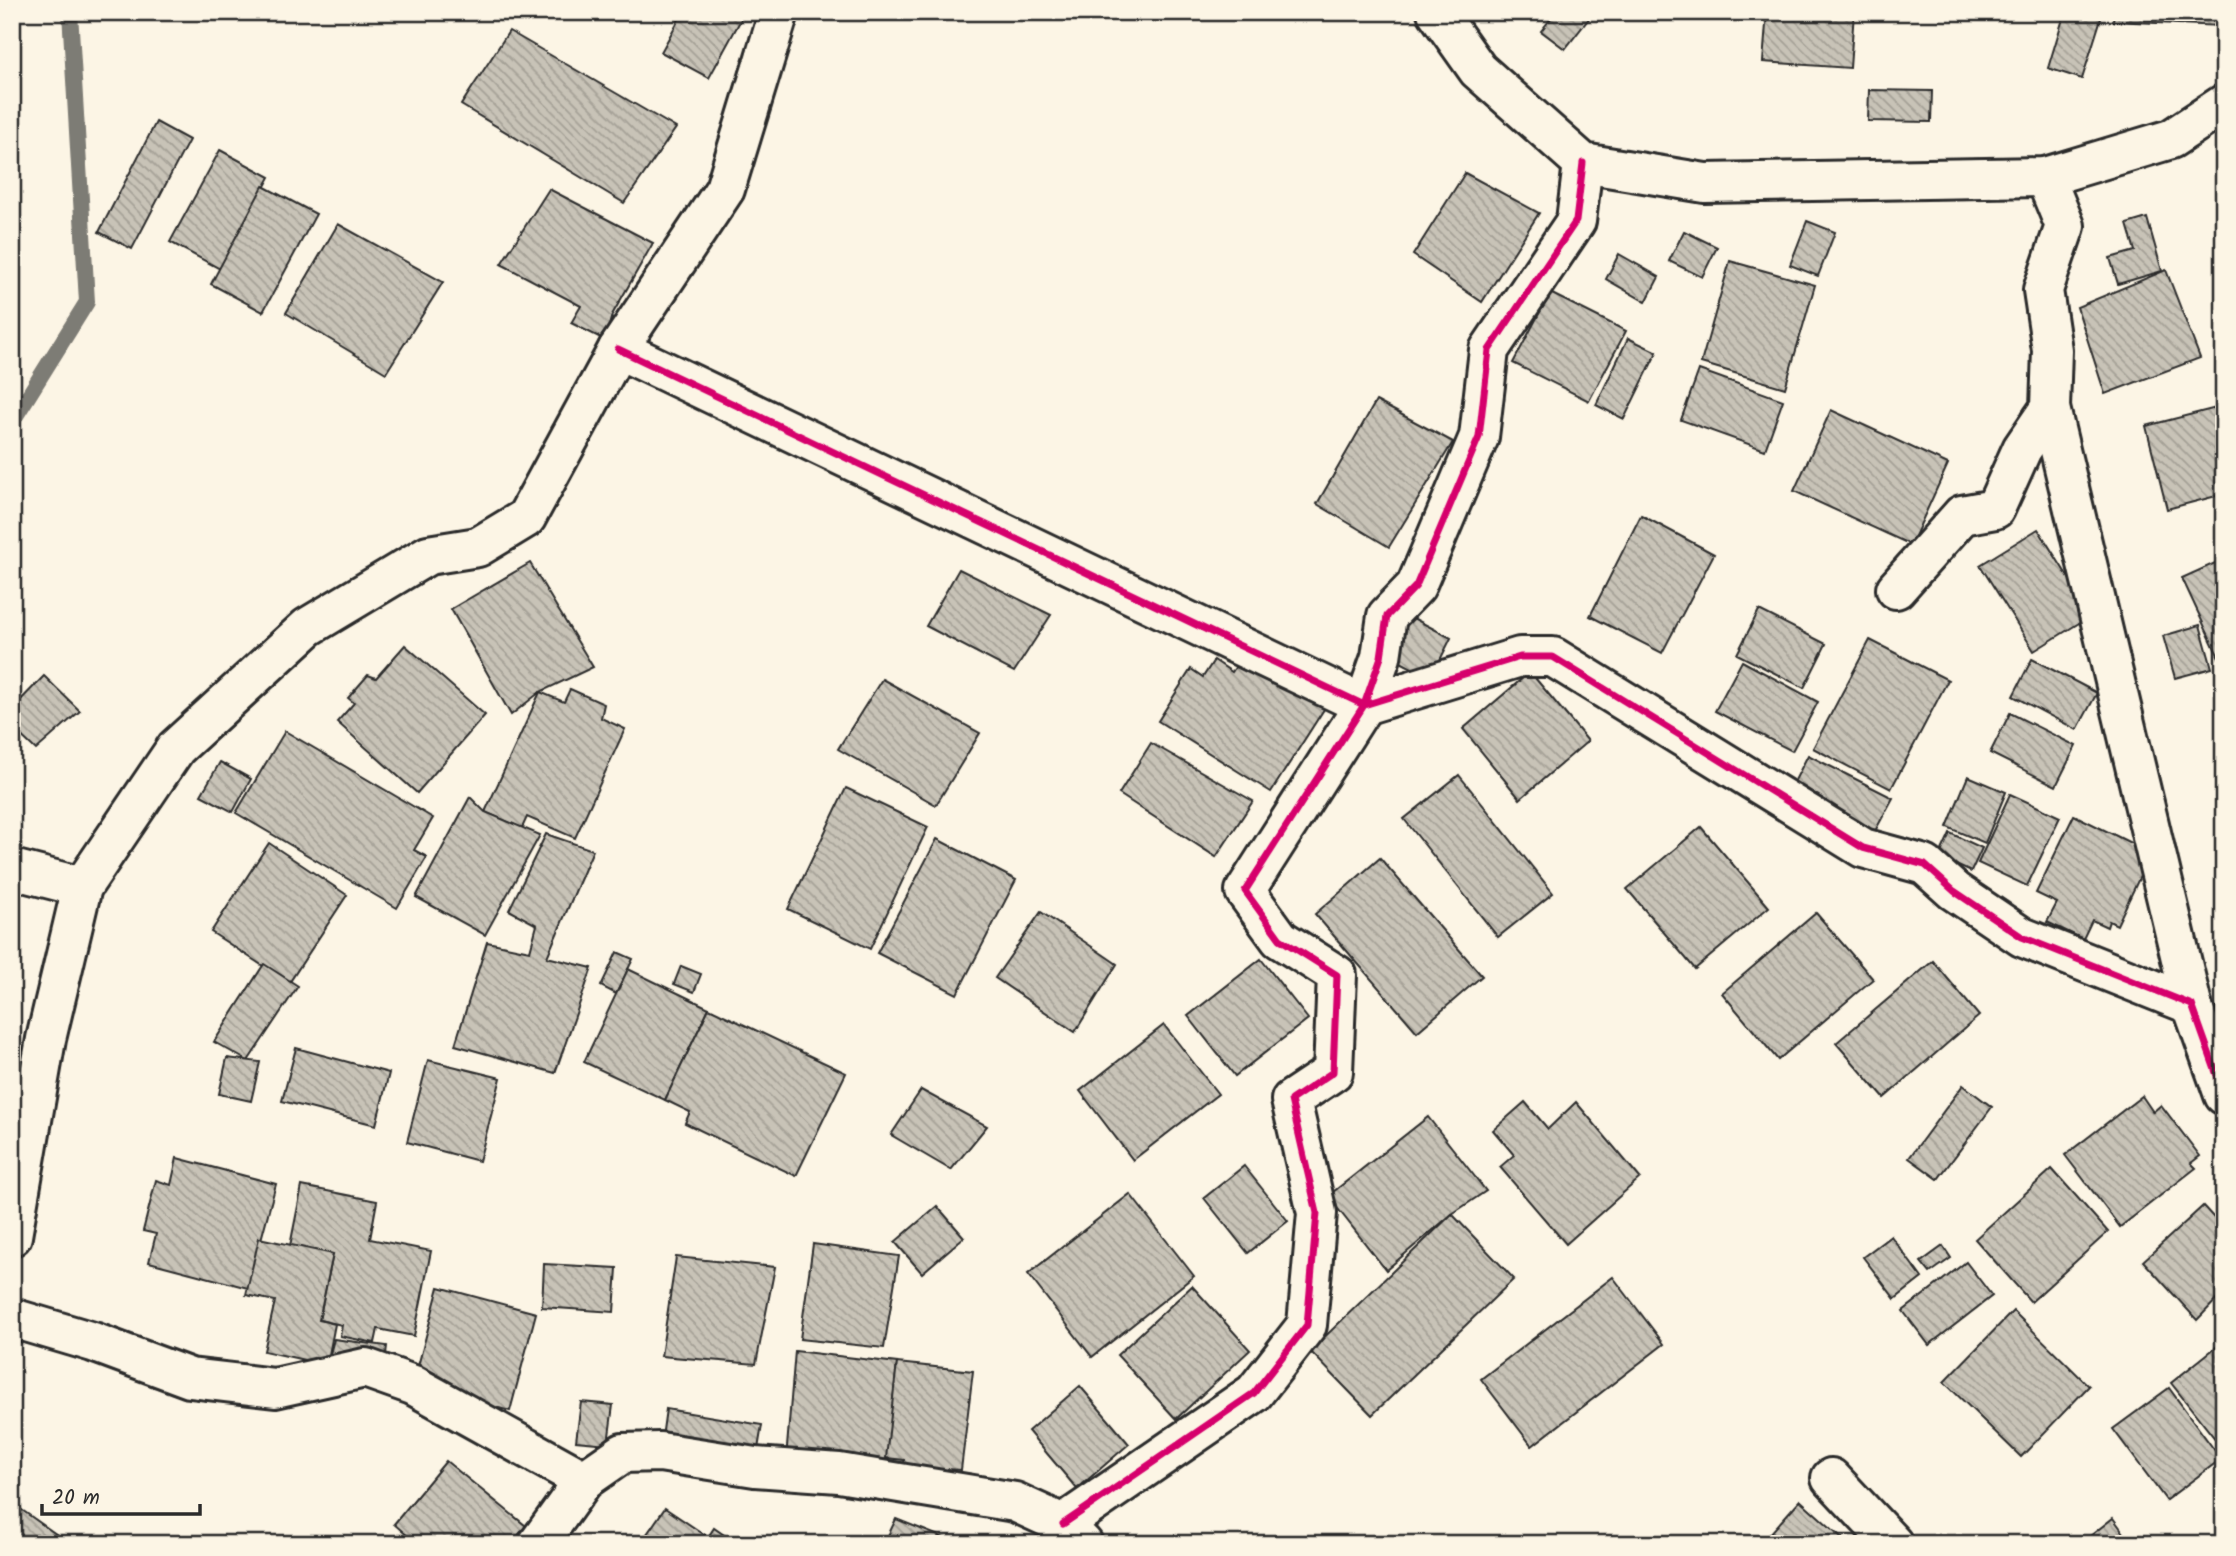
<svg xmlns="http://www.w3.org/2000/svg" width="2236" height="1556" font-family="Kalam,sans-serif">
  <defs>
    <pattern id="building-back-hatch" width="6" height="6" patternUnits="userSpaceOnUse" patternTransform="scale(1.75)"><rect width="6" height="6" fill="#c8c3b7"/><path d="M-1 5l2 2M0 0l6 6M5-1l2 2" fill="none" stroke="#a39f95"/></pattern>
  </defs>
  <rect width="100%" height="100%" fill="#fcf5e5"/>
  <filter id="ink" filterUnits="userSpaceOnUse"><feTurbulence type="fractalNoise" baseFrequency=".0143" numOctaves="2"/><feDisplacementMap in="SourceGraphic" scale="14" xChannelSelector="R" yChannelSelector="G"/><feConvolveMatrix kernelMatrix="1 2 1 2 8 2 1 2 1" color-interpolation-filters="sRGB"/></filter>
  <g filter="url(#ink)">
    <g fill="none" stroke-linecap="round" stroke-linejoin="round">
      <path stroke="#7d7b74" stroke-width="16" d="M 12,422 L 87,302 L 70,12"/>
    </g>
    <g fill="url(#building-back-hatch)" stroke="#2b2b2b" stroke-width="2">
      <path d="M 683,12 L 745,12 L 709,78 L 661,52 Z"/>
      <path d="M 1556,12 L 1594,12 L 1565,49 L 1541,31 Z"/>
      <path d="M 1767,12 L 1854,12 L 1850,68 L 1763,62 Z"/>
      <path d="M 2065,12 L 2103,12 L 2082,79 L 2048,68 Z"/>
      <path d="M 2114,12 L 2221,12 L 2221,26 L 2113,21 Z"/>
      <path d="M 509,31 L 676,128 L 624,203 L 461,105 Z"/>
      <path d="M 1869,90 L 1932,91 L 1931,122 L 1868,121 Z"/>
      <path d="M 156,122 L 189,140 L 132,249 L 99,232 Z"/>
      <path d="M 220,150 L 270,177 L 220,269 L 170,242 Z"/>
      <path d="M 1465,173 L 1539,213 L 1482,302 L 1413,255 Z"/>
      <path d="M 263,186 L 316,214 L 263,312 L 211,284 Z"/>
      <path d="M 549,189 L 653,243 L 612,315 L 605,340 L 571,323 L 581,306 L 501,264 Z"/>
      <path d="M 2147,218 L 2162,271 L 2118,284 L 2110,258 L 2135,251 L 2127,224 Z"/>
      <path d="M 1807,221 L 1835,232 L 1818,276 L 1790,265 Z"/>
      <path d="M 338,224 L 443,282 L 386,373 L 286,313 Z"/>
      <path d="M 1684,231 L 1717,247 L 1702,277 L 1669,261 Z"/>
      <path d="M 1619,254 L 1659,277 L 1646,302 L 1606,279 Z"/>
      <path d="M 1730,261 L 1815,285 L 1785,388 L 1701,363 Z"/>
      <path d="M 2166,270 L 2200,358 L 2105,394 L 2077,307 Z"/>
      <path d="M 1550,293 L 1626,331 L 1589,401 L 1513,363 Z"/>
      <path d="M 1628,338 L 1657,352 L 1624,419 L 1596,405 Z"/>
      <path d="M 1699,370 L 1783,400 L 1765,450 L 1681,420 Z"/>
      <path d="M 1376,401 L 1453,442 L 1389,547 L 1317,504 Z"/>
      <path d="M 2224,406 L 2224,494 L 2167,509 L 2146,426 Z"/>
      <path d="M 1831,410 L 1948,464 L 1911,545 L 1794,491 Z"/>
      <path d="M 1641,515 L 1714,554 L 1662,653 L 1590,616 Z"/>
      <path d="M 2038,529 L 2092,615 L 2034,651 L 1980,565 Z"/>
      <path d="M 2224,559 L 2224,663 L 2222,664 L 2182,578 Z"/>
      <path d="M 530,563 L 593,667 L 540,692 L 511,715 L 451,609 Z"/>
      <path d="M 959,569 L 1051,615 L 1014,672 L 926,626 Z"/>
      <path d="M 1759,610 L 1826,644 L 1804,688 L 1737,654 Z"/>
      <path d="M 1411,617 L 1451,638 L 1431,678 L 1391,657 Z"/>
      <path d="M 2200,625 L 2212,668 L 2175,678 L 2163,636 Z"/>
      <path d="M 1870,640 L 1948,680 L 1891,789 L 1813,748 Z"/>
      <path d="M 405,645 L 485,715 L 417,793 L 337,722 L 354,703 L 348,698 L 368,675 L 376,678 Z"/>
      <path d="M 2032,659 L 2097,693 L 2077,730 L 2013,696 Z"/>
      <path d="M 1214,660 L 1232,672 L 1238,663 L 1271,684 L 1277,675 L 1326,706 L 1271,792 L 1158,721 L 1191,669 L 1203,677 Z"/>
      <path d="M 1742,661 L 1818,702 L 1792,751 L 1715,711 Z"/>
      <path d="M 1530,672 L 1588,741 L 1520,799 L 1463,729 Z"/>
      <path d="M 44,676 L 80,711 L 36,750 L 12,727 L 12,709 Z"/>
      <path d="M 882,679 L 980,733 L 936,805 L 838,749 Z"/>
      <path d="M 570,689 L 604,704 L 601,718 L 625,729 L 575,838 L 527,817 L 522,828 L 485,812 L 540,692 L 564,702 Z"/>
      <path d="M 2010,713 L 2076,746 L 2056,786 L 1990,753 Z"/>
      <path d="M 285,731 L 433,818 L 414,850 L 427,857 L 397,908 L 236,813 Z"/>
      <path d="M 1151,743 L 1253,801 L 1216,857 L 1119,794 Z"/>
      <path d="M 1808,755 L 1893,798 L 1874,833 L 1790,790 Z"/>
      <path d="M 220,762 L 251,779 L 233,812 L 201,795 Z"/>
      <path d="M 1459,775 L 1553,893 L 1498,937 L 1404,819 Z"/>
      <path d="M 1968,776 L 2006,792 L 1985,843 L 1947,827 Z"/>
      <path d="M 846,788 L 928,827 L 870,949 L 788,909 Z"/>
      <path d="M 2010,794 L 2060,817 L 2027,886 L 1978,863 Z"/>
      <path d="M 470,797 L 485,812 L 540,835 L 485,935 L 416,897 Z"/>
      <path d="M 2074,815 L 2151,853 L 2117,925 L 2109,921 L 2107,927 L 2092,920 L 2083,939 L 2047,922 L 2057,903 L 2036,893 Z"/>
      <path d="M 1701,827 L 1769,907 L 1695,969 L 1627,889 Z"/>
      <path d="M 1950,833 L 1982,848 L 1971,872 L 1939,857 Z"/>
      <path d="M 546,834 L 593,850 L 547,957 L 592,968 L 555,1073 L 455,1045 L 487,942 L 530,951 L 537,925 L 509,910 Z"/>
      <path d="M 937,839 L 1016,880 L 957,994 L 877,953 Z"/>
      <path d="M 269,843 L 347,895 L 289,983 L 211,932 Z"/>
      <path d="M 1380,858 L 1482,976 L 1417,1032 L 1315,914 Z"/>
      <path d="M 1041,912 L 1117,964 L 1075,1032 L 995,978 Z"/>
      <path d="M 1816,913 L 1873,979 L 1778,1060 L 1722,993 Z"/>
      <path d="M 617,952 L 633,959 L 616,994 L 601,986 Z"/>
      <path d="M 1261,959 L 1308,1019 L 1235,1076 L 1188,1016 Z"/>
      <path d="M 1933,961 L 1979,1016 L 1884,1098 L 1836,1043 Z"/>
      <path d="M 264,964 L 298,986 L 248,1061 L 214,1042 Z"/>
      <path d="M 681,966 L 701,974 L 694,992 L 674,984 Z"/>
      <path d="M 628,969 L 709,1008 L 665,1100 L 584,1062 Z"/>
      <path d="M 709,1008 L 846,1073 L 796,1176 L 685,1123 L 690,1112 L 665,1100 Z"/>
      <path d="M 1164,1025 L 1218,1094 L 1133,1160 L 1080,1091 Z"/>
      <path d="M 296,1048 L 389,1073 L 376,1125 L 282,1101 Z"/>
      <path d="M 227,1058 L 260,1062 L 251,1101 L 219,1094 Z"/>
      <path d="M 428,1060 L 501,1078 L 479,1161 L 407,1142 Z"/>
      <path d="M 1963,1085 L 1992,1107 L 1938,1179 L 1909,1158 Z"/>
      <path d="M 921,1090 L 987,1126 L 951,1170 L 891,1135 Z"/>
      <path d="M 2142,1096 L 2153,1112 L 2161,1105 L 2200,1156 L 2191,1163 L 2196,1168 L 2120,1227 L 2065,1155 Z"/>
      <path d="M 1525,1102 L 1548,1129 L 1576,1102 L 1640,1178 L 1566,1244 L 1500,1167 L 1514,1155 L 1493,1130 Z"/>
      <path d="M 1428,1117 L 1486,1191 L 1452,1214 L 1386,1270 L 1328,1196 Z"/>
      <path d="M 177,1158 L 276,1184 L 248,1288 L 149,1262 L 156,1234 L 143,1231 L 156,1180 L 171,1185 Z"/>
      <path d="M 1244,1166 L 1288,1221 L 1248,1253 L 1204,1198 Z"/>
      <path d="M 2052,1169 L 2108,1232 L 2031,1302 L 1975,1239 Z"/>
      <path d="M 302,1186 L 377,1201 L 370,1239 L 431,1251 L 414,1336 L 378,1329 L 375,1343 L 340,1336 L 342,1325 L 319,1320 L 333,1254 L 290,1246 Z"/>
      <path d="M 1130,1194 L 1194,1276 L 1092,1357 L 1028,1274 Z"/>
      <path d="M 937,1206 L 964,1237 L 922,1273 L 895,1242 Z"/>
      <path d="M 2203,1206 L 2224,1229 L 2224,1292 L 2197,1320 L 2143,1261 Z"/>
      <path d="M 1452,1214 L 1514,1279 L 1372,1415 L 1310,1351 Z"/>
      <path d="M 1891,1236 L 1922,1278 L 1895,1299 L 1863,1257 Z"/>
      <path d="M 259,1238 L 333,1254 L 319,1320 L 335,1324 L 327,1365 L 264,1351 L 275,1301 L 246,1295 Z"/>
      <path d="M 813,1244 L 899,1256 L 884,1348 L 800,1339 Z"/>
      <path d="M 1943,1246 L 1951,1258 L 1930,1273 L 1921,1262 Z"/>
      <path d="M 676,1257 L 775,1267 L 756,1364 L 661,1356 Z"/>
      <path d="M 1966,1262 L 1992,1296 L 1929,1345 L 1903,1311 Z"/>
      <path d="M 544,1264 L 617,1268 L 614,1312 L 542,1307 Z"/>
      <path d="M 1613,1277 L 1664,1344 L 1532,1446 L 1481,1379 Z"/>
      <path d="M 1192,1286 L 1250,1350 L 1176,1419 L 1117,1355 Z"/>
      <path d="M 439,1287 L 536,1313 L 510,1411 L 413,1385 Z"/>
      <path d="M 2013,1311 L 2089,1386 L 2021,1457 L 1944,1382 Z"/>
      <path d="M 334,1339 L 387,1346 L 382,1386 L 327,1365 Z"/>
      <path d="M 2221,1343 L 2224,1346 L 2224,1450 L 2171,1383 Z"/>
      <path d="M 795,1351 L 897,1363 L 886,1467 L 786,1459 Z"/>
      <path d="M 897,1363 L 973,1371 L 961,1470 L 948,1469 L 947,1475 L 905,1471 L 904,1460 L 886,1458 Z"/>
      <path d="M 1080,1386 L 1129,1444 L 1077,1489 L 1028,1431 Z"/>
      <path d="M 2169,1388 L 2221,1459 L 2166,1500 L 2113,1429 Z"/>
      <path d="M 581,1402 L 613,1405 L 608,1444 L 576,1441 Z"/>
      <path d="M 666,1409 L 762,1425 L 755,1467 L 660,1452 Z"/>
      <path d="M 446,1461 L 526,1526 L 511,1544 L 417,1544 L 394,1524 Z"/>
      <path d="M 1800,1500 L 1849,1544 L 1761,1544 Z"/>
      <path d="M 12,1503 L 70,1544 L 12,1544 Z"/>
      <path d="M 665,1508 L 708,1537 L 714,1528 L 737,1544 L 640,1544 Z"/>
      <path d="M 2113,1518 L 2132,1544 L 2080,1544 Z"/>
      <path d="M 896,1519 L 959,1544 L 884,1544 Z"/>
    </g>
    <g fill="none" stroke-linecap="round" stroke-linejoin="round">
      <defs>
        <g id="minor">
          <path d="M 1437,12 L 1478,70 L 1583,163 L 1705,183 L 2045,177 L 2171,139 L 2224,104"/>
          <path d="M 618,349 L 1364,705 L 1520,657 L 1553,657 L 1863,848 L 1925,865 L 1954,891 L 2022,937 L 2192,1005 L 2224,1095"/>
          <path d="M 2050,408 L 2192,1005"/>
          <path d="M 1896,589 L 1962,515 L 1995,509 L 2022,449 L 2050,408 L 2052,350 L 2043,290 L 2065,226 L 2045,177"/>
          <path d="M 12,869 L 82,887"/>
          <path d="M 12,1236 L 46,1039 L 82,887 L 176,748 L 308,627 L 428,555 L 478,547 L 526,518 L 618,349 L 725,189 L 779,12"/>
          <path d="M 12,1318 L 93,1342 L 190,1378 L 275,1388 L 365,1368 L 413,1385 L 584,1480"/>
          <path d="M 1831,1478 L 1893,1544"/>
          <path d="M 1063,1524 L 1254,1393 L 1307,1325 L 1317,1213 L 1291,1100 L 1333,1072 L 1337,975 L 1280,939 L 1245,891 L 1364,705 L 1381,657 L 1387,616 L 1416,586 L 1479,437 L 1489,350 L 1576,221 L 1583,163"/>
          <path d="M 538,1544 L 584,1480 L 623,1453 L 660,1452 L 755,1467 L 839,1473 L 1015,1502 L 1063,1524 L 1083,1544"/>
        </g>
      </defs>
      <use href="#minor" stroke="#2b2b2b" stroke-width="44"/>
      <use href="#minor" stroke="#fcf5e5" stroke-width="38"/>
      <defs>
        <g id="cycleway">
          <path d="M 618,349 L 1364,705 L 1520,657 L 1553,657 L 1863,848 L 1925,865 L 1954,891 L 2022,937 L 2192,1005 L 2224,1095"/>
          <path d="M 1063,1524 L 1254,1393 L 1307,1325 L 1317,1213 L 1291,1100 L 1333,1072 L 1337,975 L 1280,939 L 1245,891 L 1364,705 L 1381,657 L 1387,616 L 1416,586 L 1479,437 L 1489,350 L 1576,221 L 1583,163"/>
        </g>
      </defs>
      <use href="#cycleway" stroke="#fcf5e5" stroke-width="11"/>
      <use href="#cycleway" stroke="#d6006c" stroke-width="7"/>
    </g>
  </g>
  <rect width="2236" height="1556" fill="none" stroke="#fcf5e5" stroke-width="42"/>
  <rect x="21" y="21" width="2194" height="1514" fill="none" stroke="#2b2b2b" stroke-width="2.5" filter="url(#ink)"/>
  <path d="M42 1504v10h158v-10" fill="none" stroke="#2b2b2b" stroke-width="3.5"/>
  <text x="52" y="1504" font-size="21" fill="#2b2b2b" stroke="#fcf5e5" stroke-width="5" paint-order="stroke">20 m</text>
</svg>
